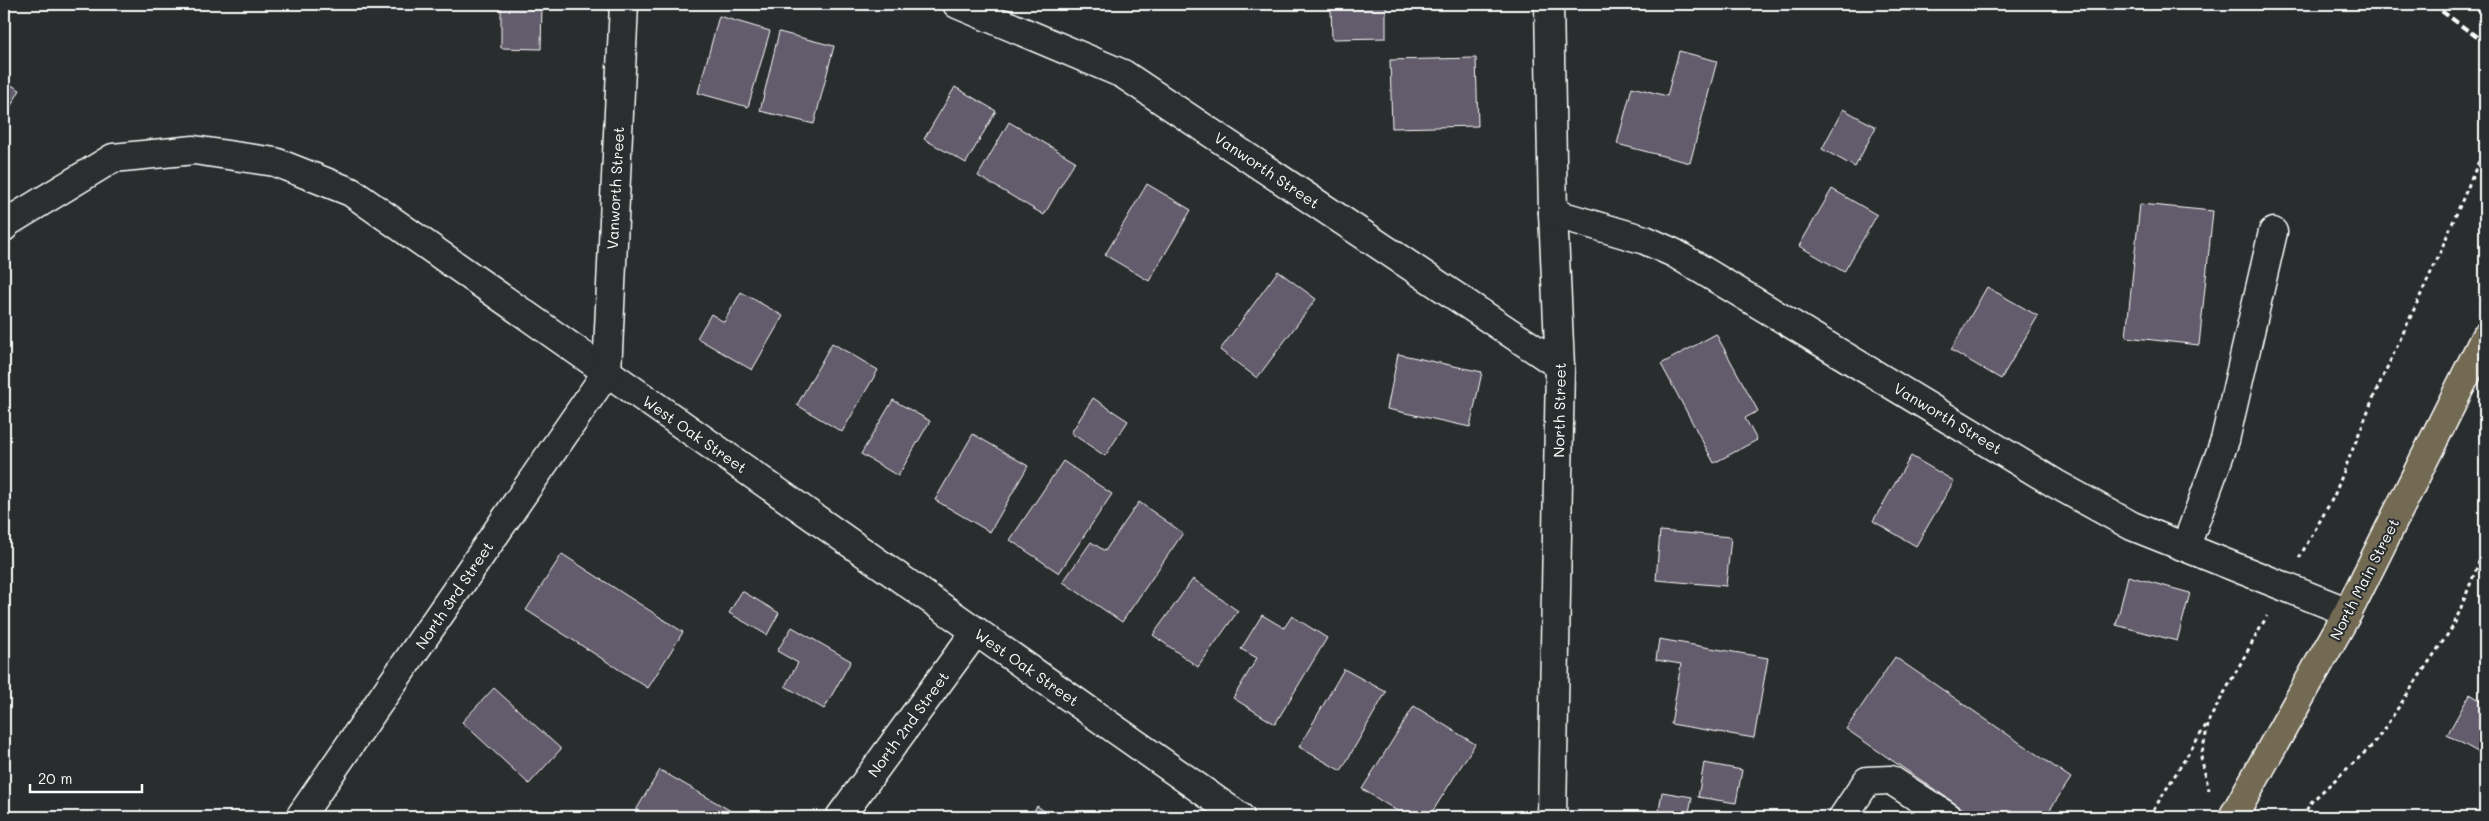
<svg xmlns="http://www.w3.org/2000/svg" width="2489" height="821" font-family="Mali,sans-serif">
  <rect width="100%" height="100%" fill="#2a2d2e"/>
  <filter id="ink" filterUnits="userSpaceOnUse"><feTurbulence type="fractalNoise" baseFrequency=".02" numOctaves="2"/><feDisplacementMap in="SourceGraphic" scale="10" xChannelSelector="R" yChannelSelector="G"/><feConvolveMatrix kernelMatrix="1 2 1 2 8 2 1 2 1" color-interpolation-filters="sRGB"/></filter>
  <g filter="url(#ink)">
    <g fill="#625b6c" stroke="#fff">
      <path d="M 501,4 L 542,4 L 541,49 L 501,48 Z"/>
      <path d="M 1302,4 L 1386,4 L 1386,38 L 1332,39 L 1331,8 L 1302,7 Z"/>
      <path d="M 719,16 L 770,31 L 748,107 L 698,93 Z"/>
      <path d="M 779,32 L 834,46 L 814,124 L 760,111 Z"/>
      <path d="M 1679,51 L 1717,61 L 1690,163 L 1617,144 L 1632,87 L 1667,96 Z"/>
      <path d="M 1476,58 L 1478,126 L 1392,128 L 1390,60 Z"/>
      <path d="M 4,81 L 20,90 L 4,118 Z"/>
      <path d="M 955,87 L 996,111 L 966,163 L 924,139 Z"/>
      <path d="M 1843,109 L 1876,127 L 1855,167 L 1822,149 Z"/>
      <path d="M 1009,122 L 1075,161 L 1044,215 L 978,176 Z"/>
      <path d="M 1147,184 L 1191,210 L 1149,281 L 1105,255 Z"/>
      <path d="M 1832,189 L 1877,215 L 1844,272 L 1799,246 Z"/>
      <path d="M 2140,204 L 2213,211 L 2199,345 L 2126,337 Z"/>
      <path d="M 1278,271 L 1316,299 L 1257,378 L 1220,350 Z"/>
      <path d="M 1987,287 L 2038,316 L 2001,379 L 1951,350 Z"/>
      <path d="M 741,292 L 783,316 L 752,370 L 697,338 L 711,314 L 724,322 Z"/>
      <path d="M 1716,334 L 1758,411 L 1745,418 L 1757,440 L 1714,463 L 1661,364 Z"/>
      <path d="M 832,343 L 878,370 L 842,432 L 797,405 Z"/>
      <path d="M 1398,354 L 1482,372 L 1470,427 L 1387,409 Z"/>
      <path d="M 1093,398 L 1128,421 L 1105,456 L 1071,433 Z"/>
      <path d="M 893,400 L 930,421 L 898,476 L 861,454 Z"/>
      <path d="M 973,434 L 1028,466 L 990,532 L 935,500 Z"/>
      <path d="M 1911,456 L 1954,481 L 1916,546 L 1873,521 Z"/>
      <path d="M 1063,461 L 1112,494 L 1059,573 L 1010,540 Z"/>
      <path d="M 1139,502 L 1183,533 L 1122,622 L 1063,582 L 1091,542 L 1105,551 Z"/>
      <path d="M 1660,531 L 1731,537 L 1726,586 L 1656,580 Z"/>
      <path d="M 562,554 L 683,632 L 648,688 L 526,610 Z"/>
      <path d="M 2128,576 L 2190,593 L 2177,641 L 2116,625 Z"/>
      <path d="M 1193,579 L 1238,611 L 1198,667 L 1153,635 Z"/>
      <path d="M 742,591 L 779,613 L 767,635 L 729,613 Z"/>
      <path d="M 1262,615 L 1284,628 L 1292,616 L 1327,638 L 1275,724 L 1233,698 L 1257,658 L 1241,649 Z"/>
      <path d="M 792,627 L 851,661 L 824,709 L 785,686 L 798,663 L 777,651 Z"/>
      <path d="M 1659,639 L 1768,658 L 1754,738 L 1671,724 L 1681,664 L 1656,660 Z"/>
      <path d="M 1895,657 L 2071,778 L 2045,817 L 1975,817 L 1846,729 Z"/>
      <path d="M 1344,669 L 1386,692 L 1341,771 L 1299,747 Z"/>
      <path d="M 494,688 L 561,749 L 529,784 L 462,722 Z"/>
      <path d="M 2470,694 L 2485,703 L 2485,756 L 2447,735 Z"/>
      <path d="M 1414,706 L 1475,744 L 1429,817 L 1407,817 L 1362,789 Z"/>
      <path d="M 1704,763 L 1742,770 L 1736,803 L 1698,797 Z"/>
      <path d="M 660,770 L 731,811 L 727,817 L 632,817 Z"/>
      <path d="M 1662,792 L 1692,797 L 1688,817 L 1658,817 Z"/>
      <path d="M 1037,806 L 1053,817 L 1030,817 Z"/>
    </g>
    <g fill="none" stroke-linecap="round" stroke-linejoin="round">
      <defs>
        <g id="minor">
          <path d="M 957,4 L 1123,74 L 1560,366"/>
          <path d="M 1549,4 L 1553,213 L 1560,366 L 1552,817"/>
          <path d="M 1553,213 L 1645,240 L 1674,253 L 2056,484 L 2132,526 L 2348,612"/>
          <path d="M 4,227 L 8,222 L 113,158 L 194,150 L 275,162 L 351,192 L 1240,817"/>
          <path d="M 2186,546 L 2225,440 L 2273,232"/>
          <path d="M 300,817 L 607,372 L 624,4"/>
          <path d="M 840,817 L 976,631"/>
          <path d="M 1843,817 L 1867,781 L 1891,780 L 1948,817"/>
        </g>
        <path id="major" d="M 2233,817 L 2348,612 L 2485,337"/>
      </defs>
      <use href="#minor" stroke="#fff" stroke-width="31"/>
      <use href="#major" stroke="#fff" stroke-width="31"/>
      <g stroke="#fff" stroke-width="3" stroke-dasharray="4 4" stroke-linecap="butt">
        <path d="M 2299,558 L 2334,496 L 2374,396 L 2435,264 L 2485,147"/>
        <path d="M 2208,725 L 2201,757 L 2209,790"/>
        <path d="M 2149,817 L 2208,722 L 2267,616"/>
        <path d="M 2302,817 L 2312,801 L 2374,744 L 2418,678 L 2454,625 L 2485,547"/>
      </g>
      <use href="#minor" stroke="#2a2d2e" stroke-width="28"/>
      <use href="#major" stroke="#736b52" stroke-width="28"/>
      <path stroke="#fff" stroke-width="4" stroke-dasharray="8 4" stroke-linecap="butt" d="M 2432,4 L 2485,43"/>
    </g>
  </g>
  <g text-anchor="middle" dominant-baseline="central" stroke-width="4" stroke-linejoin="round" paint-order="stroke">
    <g font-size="15" fill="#fff" stroke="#2a2d2e">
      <text transform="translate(1267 170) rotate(34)">Vanworth Street</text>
      <text transform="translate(615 188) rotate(-87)">Vanworth Street</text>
      <text transform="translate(1559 410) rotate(-89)">North Street</text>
      <text transform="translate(1948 418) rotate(31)">Vanworth Street</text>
      <text transform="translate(695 434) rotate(35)">West Oak Street</text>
      <text transform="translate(2364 579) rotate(-63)">North Main Street</text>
      <text transform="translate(454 595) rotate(-56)">North 3rd Street</text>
      <text transform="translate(1027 667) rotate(35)">West Oak Street</text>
      <text transform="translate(908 724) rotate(-54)">North 2nd Street</text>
    </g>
  </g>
  <rect width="2489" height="821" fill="none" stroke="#2a2d2e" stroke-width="20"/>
  <rect x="10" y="10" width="2469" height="801" fill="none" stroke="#fff" stroke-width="2" filter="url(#ink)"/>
  <path d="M30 784v8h112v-8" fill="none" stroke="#ffffff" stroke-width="2.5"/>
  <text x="38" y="784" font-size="15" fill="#ffffff" stroke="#2a2d2e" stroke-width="4" paint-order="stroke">20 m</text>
</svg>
